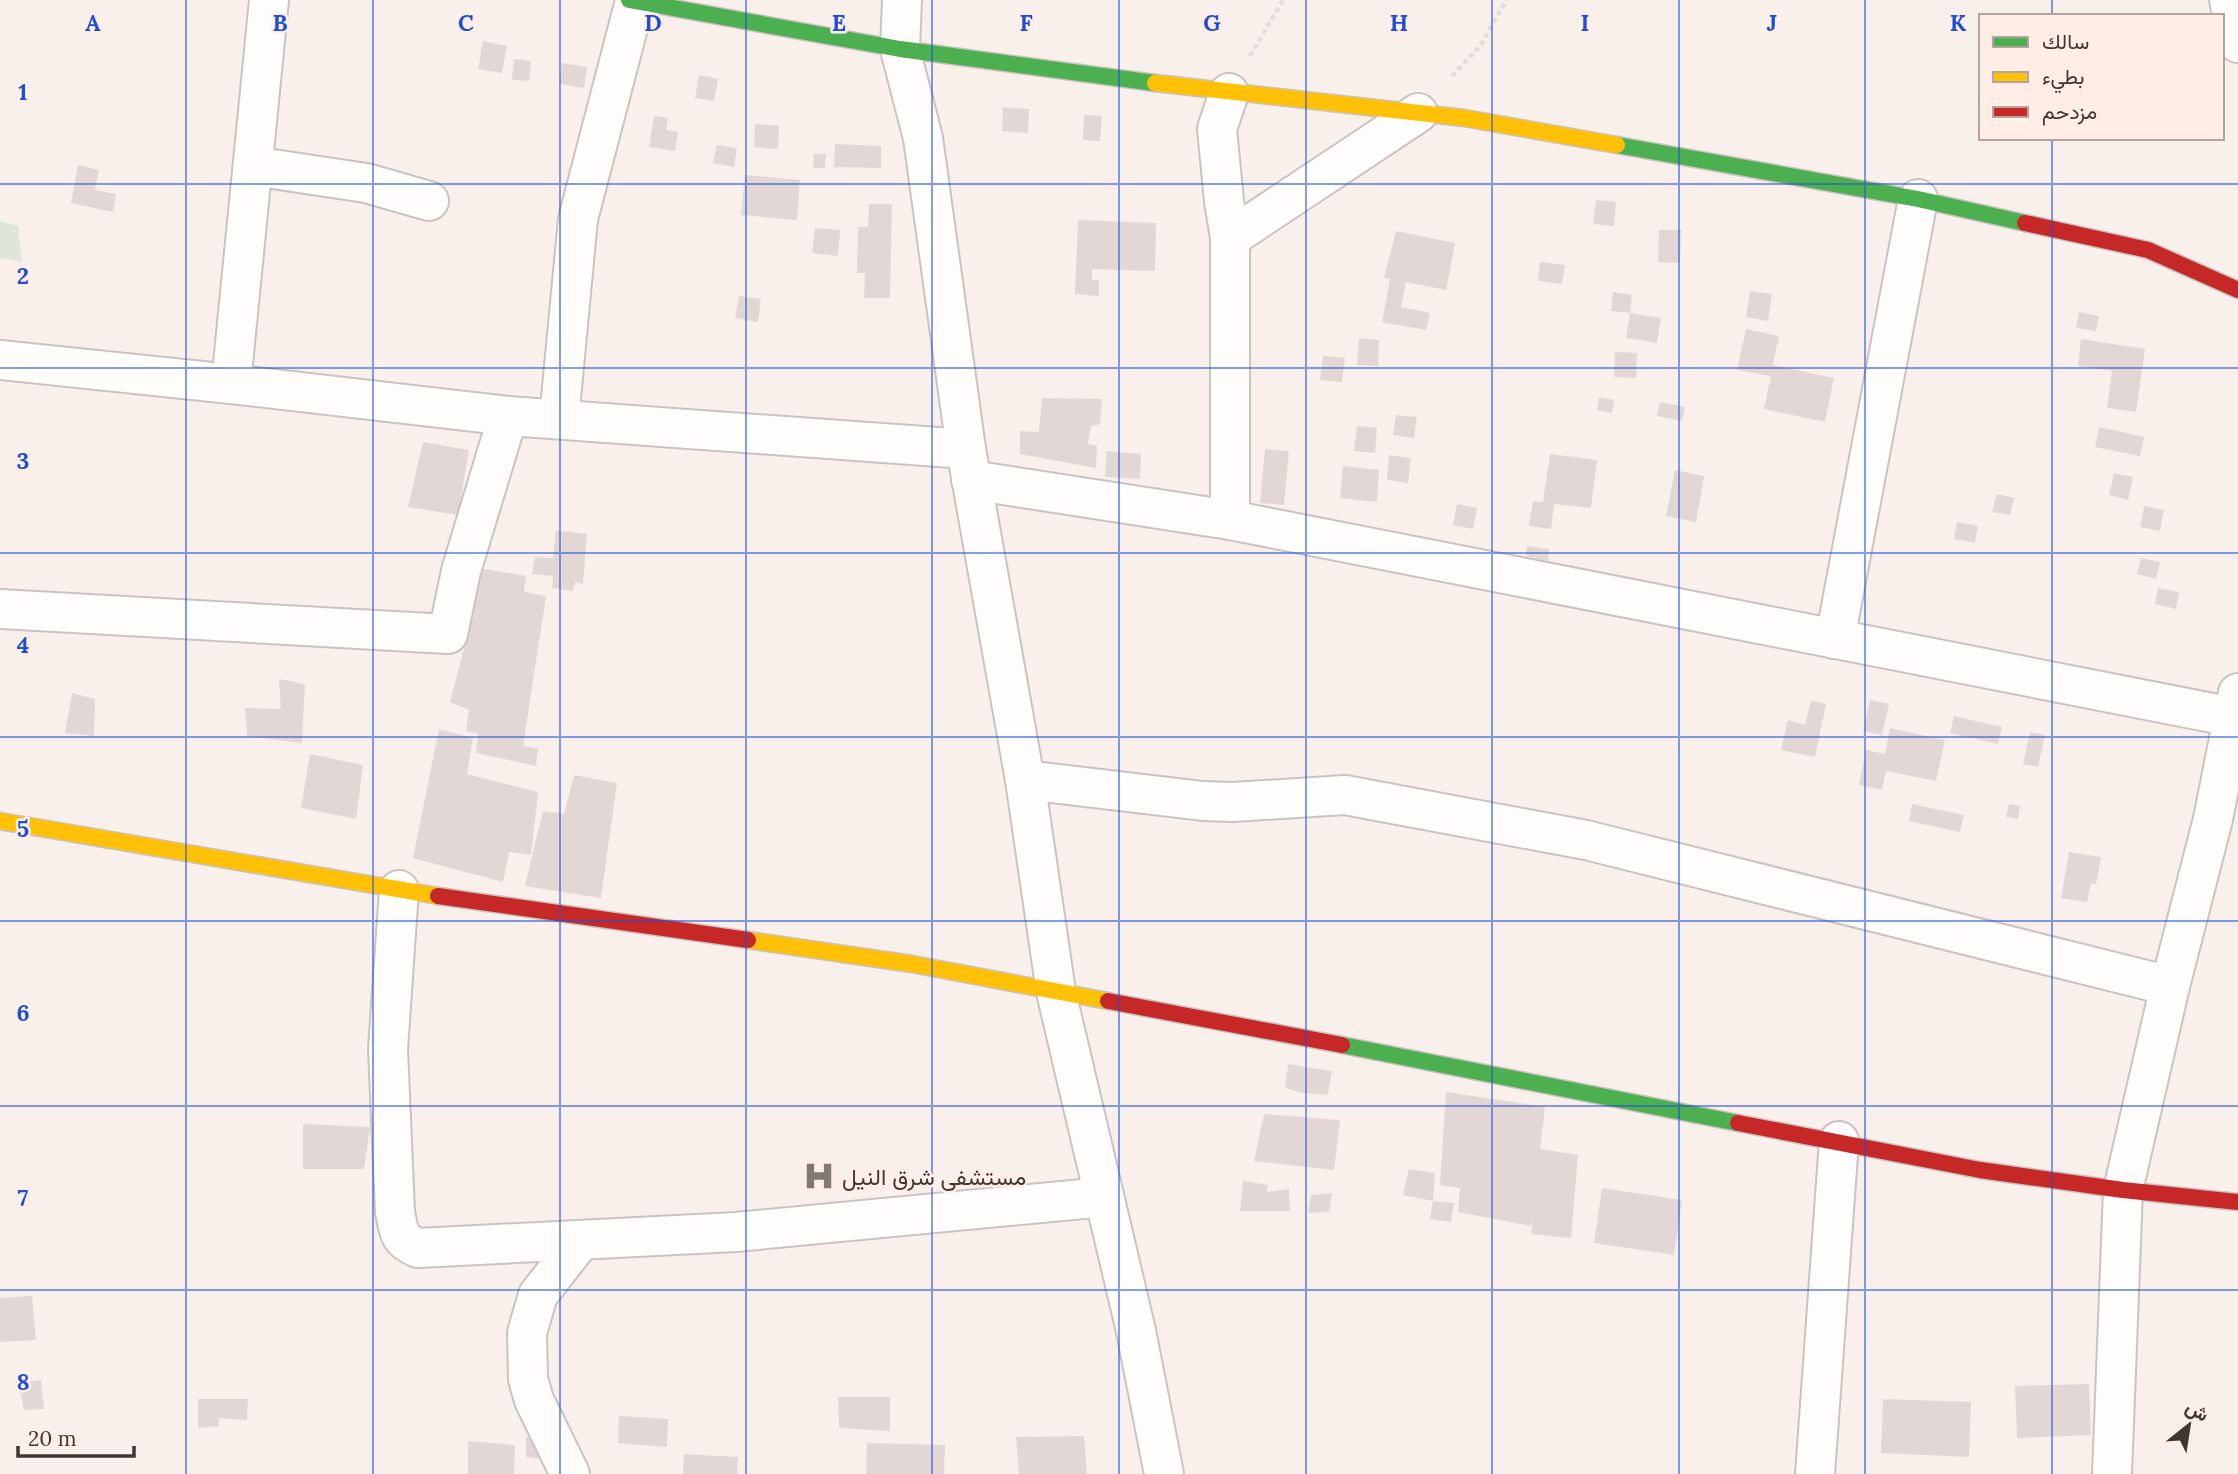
<svg xmlns="http://www.w3.org/2000/svg" width="2238" height="1474" font-family="Lora,Vazirmatn,serif">
  <rect width="100%" height="100%" fill="#f9f0ec"/>
  <path fill="#dde6d8" d="M 0,221 L 18,226 L 22,262 L 0,258 Z"/>
  <g fill="#e2d7d4">
    <path d="M 483,41 L 507,46 L 502,73 L 478,69 Z"/>
    <path d="M 514,59 L 531,61 L 529,81 L 512,80 Z"/>
    <path d="M 562,63 L 587,67 L 584,88 L 559,84 Z"/>
    <path d="M 699,75 L 718,79 L 714,101 L 695,98 Z"/>
    <path d="M 1003,107 L 1029,109 L 1028,133 L 1002,131 Z"/>
    <path d="M 1084,115 L 1102,116 L 1100,141 L 1083,140 Z"/>
    <path d="M 654,116 L 668,118 L 666,130 L 678,132 L 675,151 L 649,147 Z"/>
    <path d="M 755,124 L 779,126 L 778,149 L 754,147 Z"/>
    <path d="M 835,144 L 881,146 L 881,168 L 834,167 Z"/>
    <path d="M 717,145 L 737,148 L 734,167 L 713,163 Z"/>
    <path d="M 814,154 L 826,154 L 825,168 L 813,168 Z"/>
    <path d="M 78,165 L 99,170 L 95,190 L 116,194 L 113,212 L 71,203 Z"/>
    <path d="M 745,175 L 800,180 L 797,220 L 741,215 Z"/>
    <path d="M 1596,200 L 1616,202 L 1614,226 L 1593,224 Z"/>
    <path d="M 869,204 L 892,204 L 890,298 L 864,298 L 865,273 L 857,273 L 858,227 L 868,227 Z"/>
    <path d="M 1078,220 L 1156,223 L 1155,271 L 1092,269 L 1092,280 L 1099,280 L 1099,296 L 1075,294 Z"/>
    <path d="M 815,228 L 840,230 L 838,256 L 812,253 Z"/>
    <path d="M 1659,230 L 1681,230 L 1680,263 L 1658,262 Z"/>
    <path d="M 1396,231 L 1455,243 L 1446,290 L 1406,282 L 1401,307 L 1430,313 L 1426,330 L 1382,322 L 1390,279 L 1384,278 Z"/>
    <path d="M 1540,262 L 1565,265 L 1562,284 L 1538,281 Z"/>
    <path d="M 1750,291 L 1772,294 L 1768,321 L 1746,317 Z"/>
    <path d="M 1613,292 L 1632,295 L 1630,313 L 1661,318 L 1657,343 L 1626,338 L 1630,313 L 1611,311 Z"/>
    <path d="M 739,296 L 761,299 L 758,322 L 735,318 Z"/>
    <path d="M 2079,312 L 2099,316 L 2096,331 L 2076,328 Z"/>
    <path d="M 1746,329 L 1779,336 L 1773,365 L 1834,378 L 1825,422 L 1764,409 L 1771,376 L 1737,370 Z"/>
    <path d="M 1359,338 L 1379,340 L 1378,366 L 1357,365 Z"/>
    <path d="M 2081,339 L 2145,349 L 2136,412 L 2107,408 L 2112,371 L 2078,366 Z"/>
    <path d="M 1615,352 L 1637,353 L 1636,378 L 1614,377 Z"/>
    <path d="M 1323,356 L 1345,358 L 1342,382 L 1320,380 Z"/>
    <path d="M 1599,397 L 1614,400 L 1612,413 L 1597,410 Z"/>
    <path d="M 1042,398 L 1102,399 L 1100,424 L 1091,426 L 1088,444 L 1097,446 L 1096,468 L 1020,454 L 1020,431 L 1039,432 Z"/>
    <path d="M 1660,402 L 1685,407 L 1682,421 L 1657,416 Z"/>
    <path d="M 1396,415 L 1417,417 L 1414,438 L 1393,435 Z"/>
    <path d="M 1357,426 L 1377,428 L 1375,453 L 1354,451 Z"/>
    <path d="M 2099,427 L 2144,437 L 2140,456 L 2095,447 Z"/>
    <path d="M 423,442 L 469,450 L 458,515 L 408,507 Z"/>
    <path d="M 1265,449 L 1289,451 L 1284,505 L 1260,503 Z"/>
    <path d="M 1107,451 L 1141,454 L 1140,479 L 1105,477 Z"/>
    <path d="M 1550,454 L 1597,460 L 1591,508 L 1554,504 L 1551,529 L 1529,526 L 1533,501 L 1543,502 Z"/>
    <path d="M 1389,455 L 1411,458 L 1408,483 L 1387,480 Z"/>
    <path d="M 1343,466 L 1379,470 L 1377,502 L 1340,498 Z"/>
    <path d="M 1675,470 L 1704,476 L 1696,522 L 1666,516 Z"/>
    <path d="M 2114,473 L 2133,477 L 2128,500 L 2109,495 Z"/>
    <path d="M 1997,494 L 2014,498 L 2010,515 L 1992,512 Z"/>
    <path d="M 1457,504 L 1477,508 L 1473,529 L 1453,525 Z"/>
    <path d="M 2144,506 L 2164,510 L 2160,531 L 2140,527 Z"/>
    <path d="M 1957,522 L 1978,526 L 1975,543 L 1954,539 Z"/>
    <path d="M 556,530 L 587,534 L 583,584 L 575,582 L 573,591 L 552,588 L 553,576 L 532,574 L 535,557 L 553,558 Z"/>
    <path d="M 1527,546 L 1549,549 L 1548,561 L 1526,556 Z"/>
    <path d="M 2141,558 L 2160,562 L 2156,579 L 2137,574 Z"/>
    <path d="M 478,568 L 526,576 L 524,592 L 546,596 L 523,746 L 538,748 L 536,766 L 476,753 L 478,734 L 466,731 L 469,710 L 450,702 L 475,607 L 468,606 Z"/>
    <path d="M 2158,588 L 2179,592 L 2176,609 L 2155,604 Z"/>
    <path d="M 279,679 L 305,684 L 302,743 L 247,736 L 245,708 L 281,709 Z"/>
    <path d="M 72,693 L 95,699 L 94,736 L 65,733 Z"/>
    <path d="M 1870,700 L 1889,704 L 1882,735 L 1863,731 Z"/>
    <path d="M 1811,701 L 1826,704 L 1815,757 L 1781,750 L 1788,720 L 1805,725 Z"/>
    <path d="M 1954,716 L 2002,727 L 1998,744 L 1950,733 Z"/>
    <path d="M 1890,728 L 1945,740 L 1936,781 L 1886,771 L 1882,790 L 1859,785 L 1866,750 L 1885,754 Z"/>
    <path d="M 439,729 L 473,738 L 467,774 L 538,792 L 531,855 L 509,852 L 503,882 L 413,858 Z"/>
    <path d="M 2030,732 L 2045,735 L 2038,767 L 2023,764 Z"/>
    <path d="M 310,754 L 363,765 L 356,819 L 301,808 Z"/>
    <path d="M 574,775 L 617,783 L 601,898 L 525,886 L 543,811 L 564,814 Z"/>
    <path d="M 1912,804 L 1964,815 L 1960,832 L 1909,821 Z"/>
    <path d="M 2009,804 L 2020,806 L 2018,819 L 2006,817 Z"/>
    <path d="M 2069,852 L 2101,857 L 2096,884 L 2091,883 L 2087,902 L 2061,898 Z"/>
    <path d="M 1288,1064 L 1332,1071 L 1328,1095 L 1302,1093 L 1285,1088 Z"/>
    <path d="M 1446,1092 L 1545,1107 L 1540,1149 L 1578,1155 L 1571,1238 L 1531,1234 L 1533,1217 L 1531,1226 L 1458,1212 L 1460,1188 L 1440,1185 Z"/>
    <path d="M 1264,1114 L 1340,1120 L 1334,1170 L 1254,1161 Z"/>
    <path d="M 303,1124 L 370,1127 L 364,1169 L 303,1169 Z"/>
    <path d="M 1409,1169 L 1435,1173 L 1433,1201 L 1454,1203 L 1451,1222 L 1430,1219 L 1433,1201 L 1403,1195 Z"/>
    <path d="M 1243,1181 L 1268,1185 L 1267,1192 L 1289,1189 L 1290,1211 L 1240,1211 Z"/>
    <path d="M 1602,1188 L 1682,1200 L 1674,1255 L 1594,1243 Z"/>
    <path d="M 1332,1193 L 1329,1212 L 1308,1213 L 1311,1195 Z"/>
    <path d="M 32,1296 L 36,1340 L 0,1342 L 0,1298 Z"/>
    <path d="M 41,1380 L 44,1409 L 24,1410 L 18,1383 Z"/>
    <path d="M 2089,1384 L 2091,1435 L 2017,1438 L 2015,1386 Z"/>
    <path d="M 838,1397 L 890,1397 L 890,1431 L 839,1428 Z"/>
    <path d="M 198,1399 L 248,1399 L 247,1420 L 219,1418 L 219,1426 L 198,1428 Z"/>
    <path d="M 1883,1399 L 1971,1402 L 1969,1457 L 1881,1453 Z"/>
    <path d="M 619,1416 L 668,1419 L 667,1447 L 618,1443 Z"/>
    <path d="M 1084,1436 L 1087,1474 L 1019,1474 L 1016,1437 Z"/>
    <path d="M 526,1437 L 542,1442 L 543,1459 L 526,1457 Z"/>
    <path d="M 468,1441 L 515,1445 L 514,1474 L 468,1474 Z"/>
    <path d="M 867,1443 L 945,1445 L 944,1474 L 866,1474 Z"/>
    <path d="M 684,1454 L 738,1457 L 737,1474 L 683,1474 Z"/>
  </g>
  <g fill="none" stroke-linecap="round" stroke-linejoin="round">
    <defs>
      <g id="street">
        <path d="M 902,0 L 900,49 L 923,138 L 966,449 L 1025,780 L 1056,992 L 1136,1331 L 1164,1474"/>
        <path d="M 2229,0 L 2238,43"/>
        <path d="M 1229,93 L 1217,129 L 1224,201 L 1230,238 L 1230,520"/>
        <path d="M 253,166 L 366,183 L 429,201"/>
        <path d="M 1230,238 L 1418,113"/>
        <path d="M 0,360 L 231,384 L 508,416"/>
        <path d="M 231,384 L 269,0"/>
        <path d="M 559,419 L 578,219 L 635,1"/>
        <path d="M 971,480 L 1230,520 L 2238,718"/>
        <path d="M 0,609 L 448,634 L 461,571 L 508,416 L 966,449"/>
        <path d="M 1835,639 L 1918,199"/>
        <path d="M 1025,780 L 1203,801 L 1233,802 L 1345,795 L 1586,840 L 2170,986"/>
        <path d="M 399,890 L 388,1049 L 395,1212 C 399,1232 398,1240 418,1248 L 736,1232 L 1104,1197"/>
        <path d="M 570,1474 L 534,1400 L 528,1379 L 527,1333 L 538,1295 L 581,1240"/>
        <path d="M 1815,1474 L 1839,1141"/>
        <path d="M 2112,1474 L 2123,1190 L 2170,986 L 2213,819 L 2238,693"/>
      </g>
      <g id="fast">
        <path d="M 629,0 L 900,49 L 1155,83"/>
        <path d="M 1617,145 L 1918,199 L 2025,223"/>
        <path d="M 1342,1045 L 1738,1123"/>
      </g>
      <g id="slow">
        <path d="M 1155,83 L 1464,118 L 1617,145"/>
        <path d="M 0,821 L 438,896"/>
        <path d="M 748,940 L 912,964 L 1108,1001"/>
      </g>
      <g id="jam">
        <path d="M 2025,223 L 2148,250 L 2238,290"/>
        <path d="M 438,896 L 748,940"/>
        <path d="M 1108,1001 L 1342,1045"/>
        <path d="M 1738,1123 L 1980,1170 L 2123,1190 L 2238,1202"/>
      </g>
    </defs>
    <use href="#street" stroke="#cbc3c1" stroke-width="42"/>
    <use href="#fast" stroke="#cbc3c1" stroke-width="19"/>
    <use href="#slow" stroke="#cbc3c1" stroke-width="19"/>
    <use href="#jam" stroke="#cbc3c1" stroke-width="19"/>
    <g stroke="#e0dedd" stroke-width="4.5" stroke-dasharray="5 3.5" stroke-linecap="butt">
      <path d="M 1250,56 L 1283,0"/>
      <path d="M 1452,76 L 1481,45 L 1506,0"/>
    </g>
    <use href="#street" stroke="#fefdfc" stroke-width="38"/>
    <use href="#fast" stroke="#4caf50" stroke-width="16"/>
    <use href="#slow" stroke="#ffc107" stroke-width="16"/>
    <use href="#jam" stroke="#c62828" stroke-width="16"/>
  </g>
  <path fill="none" stroke="#1d4ed8" stroke-width="2" stroke-opacity="0.55" d="M 186,0 L 186,1474M 373,0 L 373,1474M 560,0 L 560,1474M 746,0 L 746,1474M 932,0 L 932,1474M 1119,0 L 1119,1474M 1306,0 L 1306,1474M 1492,0 L 1492,1474M 1679,0 L 1679,1474M 1865,0 L 1865,1474M 2052,0 L 2052,16M 2052,138 L 2052,1474M 0,184 L 2238,184M 0,368 L 2238,368M 0,553 L 2238,553M 0,737 L 2238,737M 0,921 L 2238,921M 0,1106 L 2238,1106M 0,1290 L 2238,1290"/>
  <defs>
    <symbol id="hospital-bare" viewBox="-9 -9 18 18"><path d="M-5-5h3v3.5h4V-5h3V5h-3V1.5h-4V5h-3Z" fill="#7f7874" stroke="#ffede6" stroke-width="2.5" paint-order="stroke"/></symbol>
  </defs>
  <g fill-rule="evenodd">
    <use href="#hospital-bare" x="797" y="1154" width="44" height="44"/>
  </g>
  <g text-anchor="middle" dominant-baseline="central" stroke-width="5" stroke-linejoin="round" paint-order="stroke">
    <g font-size="23" fill="#3e3734" stroke="#ffede6" text-anchor="start">
      <text x="842" y="1176">مستشفى شرق النيل</text>
    </g>
  </g>
  <g font-size="23" text-anchor="middle" font-weight="bold" fill="#1d4ed8" stroke="#ffede6" stroke-width="5" stroke-linejoin="round" paint-order="stroke">
    <text x="93" y="31">A</text>
    <text x="280" y="31">B</text>
    <text x="466" y="31">C</text>
    <text x="653" y="31">D</text>
    <text x="839" y="31">E</text>
    <text x="1026" y="31">F</text>
    <text x="1212" y="31">G</text>
    <text x="1399" y="31">H</text>
    <text x="1585" y="31">I</text>
    <text x="1772" y="31">J</text>
    <text x="1958" y="31">K</text>
    <text x="23" y="100">1</text>
    <text x="23" y="284">2</text>
    <text x="23" y="469">3</text>
    <text x="23" y="653">4</text>
    <text x="23" y="837">5</text>
    <text x="23" y="1021">6</text>
    <text x="23" y="1206">7</text>
    <text x="23" y="1390">8</text>
  </g>
  <rect x="1979" y="14" width="245" height="126" fill="#ffede6" stroke="#b2a49f" stroke-width="2"/>
  <rect x="1993" y="37" width="35" height="10" fill="#4caf50" stroke="#b2a49f" stroke-width="2"/>
  <text x="2042" y="49" font-size="21" fill="#3e3734">سالك</text>
  <rect x="1993" y="72" width="35" height="10" fill="#ffc107" stroke="#b2a49f" stroke-width="2"/>
  <text x="2042" y="84" font-size="21" fill="#3e3734">بطيء</text>
  <rect x="1993" y="107" width="35" height="10" fill="#c62828" stroke="#b2a49f" stroke-width="2"/>
  <text x="2042" y="119" font-size="21" fill="#3e3734">مزدحم</text>
  <g transform="translate(2189 1425) rotate(30)" stroke="#ffede6" stroke-width="5" paint-order="stroke">
  <path d="M0-5L12 26L0 18L-12 26Z" fill="#3e3734"/>
  <text y="-10" font-size="19" font-weight="bold" text-anchor="middle" fill="#3e3734">ش</text>
  </g>
  <path d="M18 1446v10h116v-10" fill="none" stroke="#3e3734" stroke-width="3.5"/>
  <text x="28" y="1446" font-size="21" fill="#3e3734" stroke="#ffede6" stroke-width="5" paint-order="stroke">20 m</text>
</svg>
